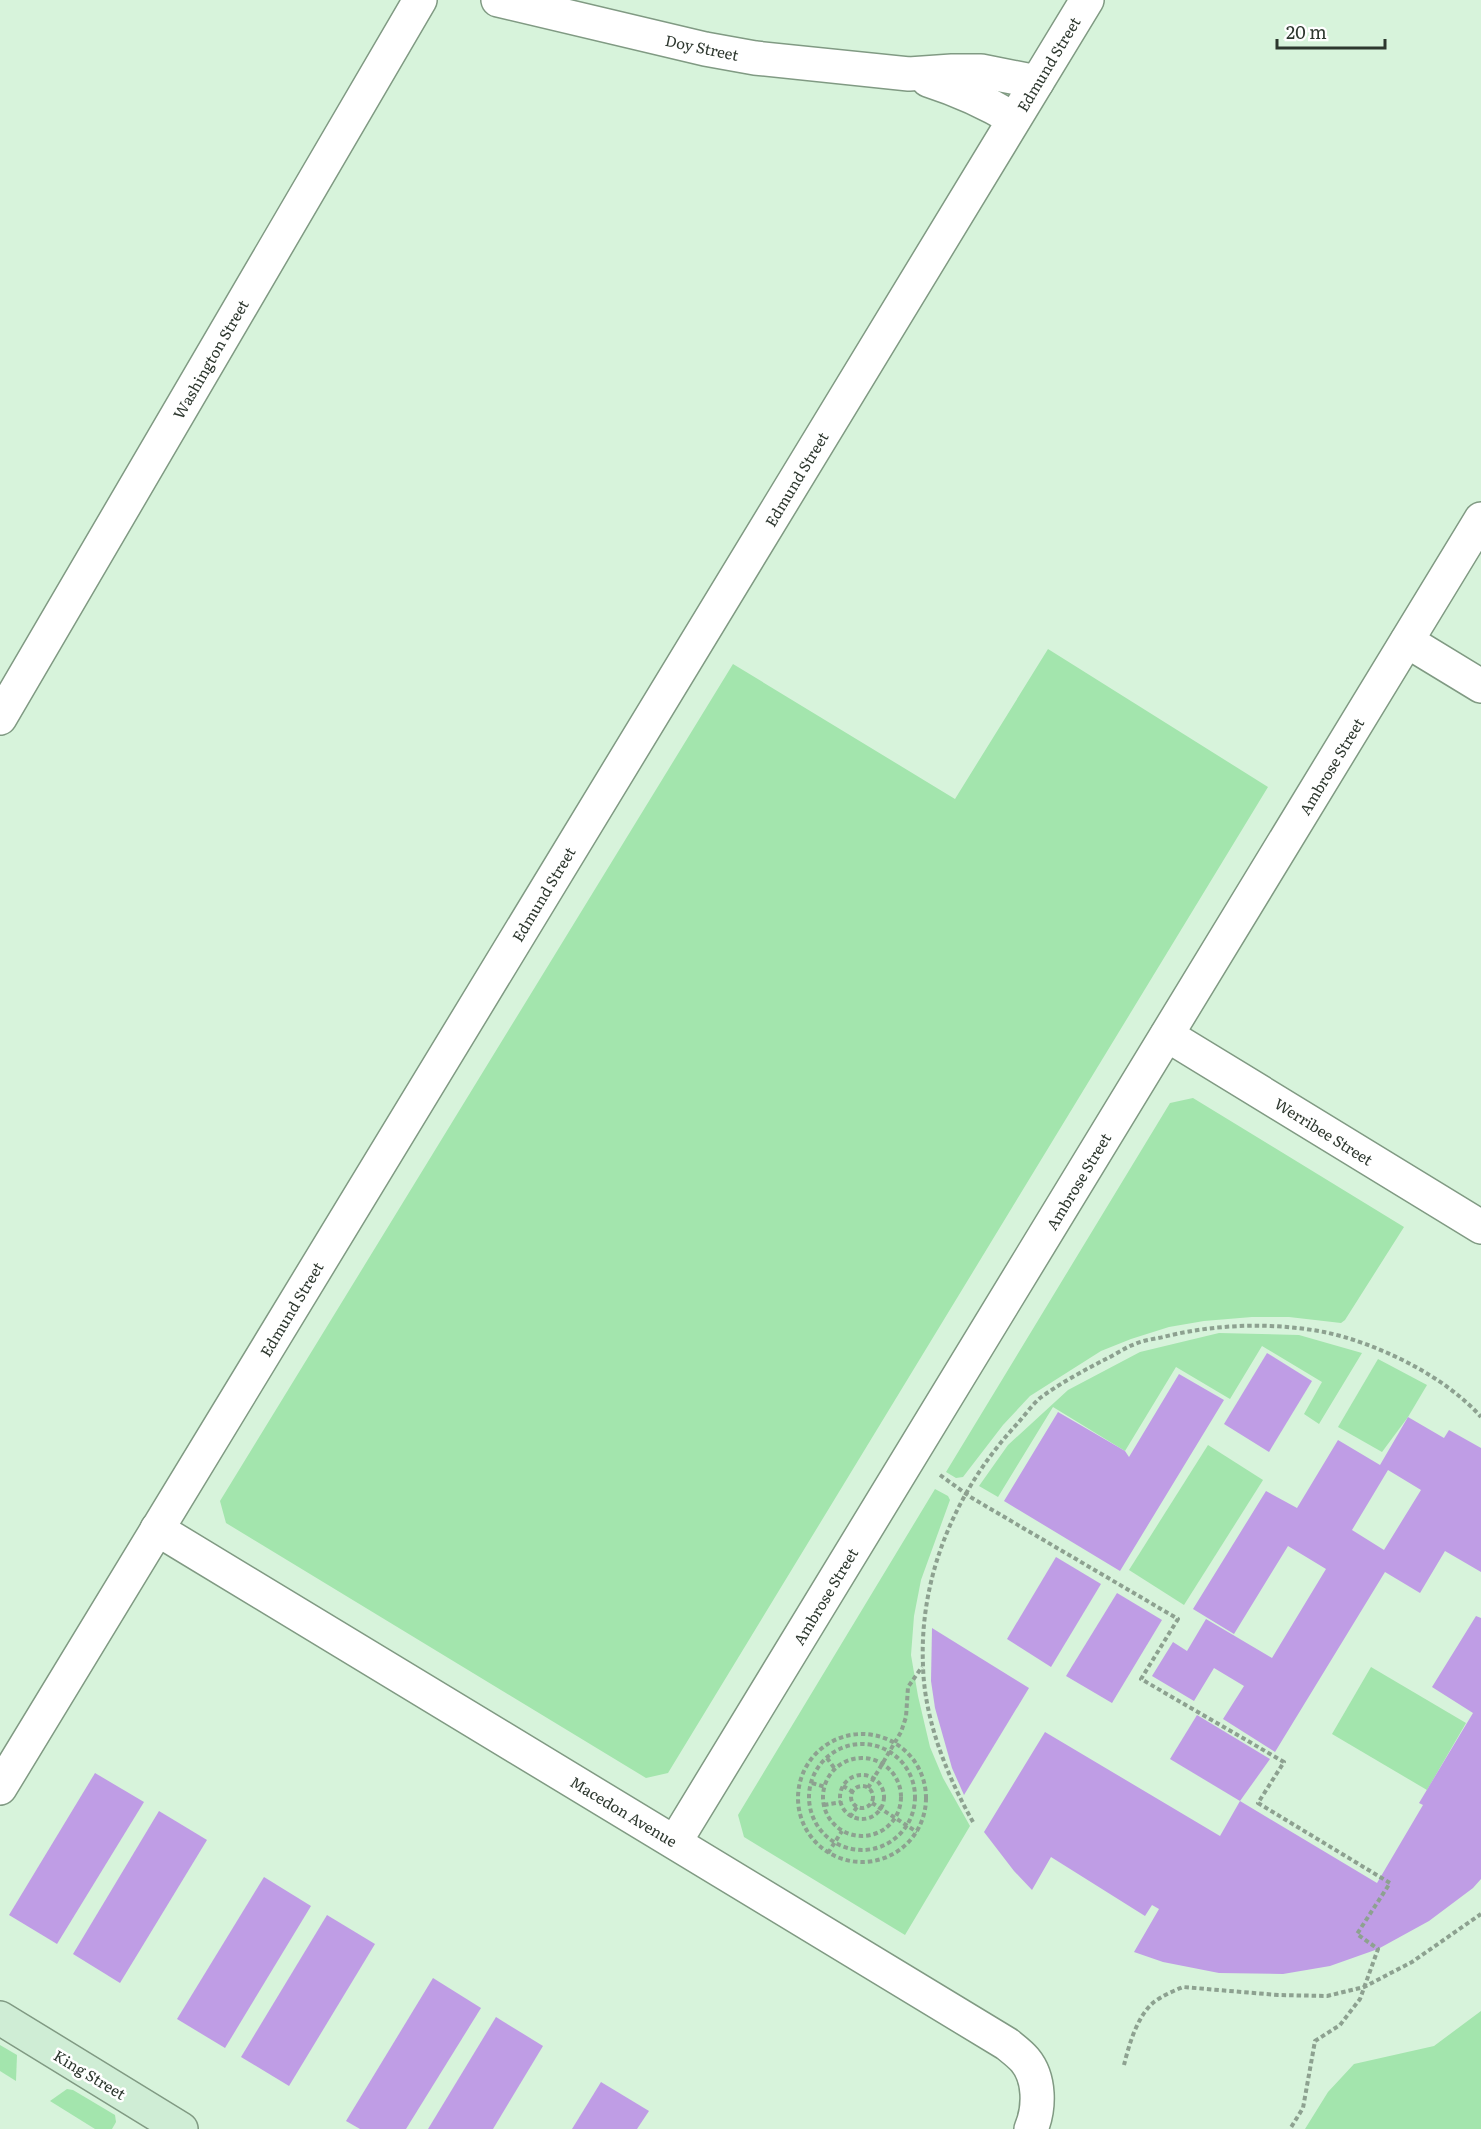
<svg xmlns="http://www.w3.org/2000/svg" width="1481" height="2129" font-family="Literata,serif">
  <rect width="100%" height="100%" fill="#d7f3db"/>
  <g fill="#a3e5ad">
    <path d="M 1048,649 L 1268,787 L 668,1773 L 646,1778 L 226,1523 L 220,1501 L 733,664 L 955,799 Z"/>
    <path d="M 1193,1098 L 1404,1227 L 1345,1320 L 1341,1323 L 1289,1317 L 1252,1317 L 1204,1321 L 1169,1327 L 1131,1339 L 1101,1351 L 1030,1396 L 1003,1425 L 963,1477 L 956,1478 L 946,1472 L 1170,1103 Z"/>
    <path d="M 1219,1333 L 1299,1335 L 1362,1353 L 1319,1424 L 1304,1414 L 1322,1382 L 1262,1346 L 1230,1399 L 1176,1367 L 1125,1451 L 1053,1407 L 998,1497 L 979,1486 L 1008,1445 L 1068,1390 L 1140,1352 Z"/>
    <path d="M 1378,1359 L 1427,1385 L 1408,1417 L 1382,1452 L 1338,1427 Z"/>
    <path d="M 1208,1445 L 1263,1480 L 1184,1605 L 1129,1570 Z"/>
    <path d="M 935,1489 L 948,1496 L 950,1500 L 921,1580 L 914,1616 L 911,1655 L 918,1696 L 930,1747 L 943,1778 L 970,1826 L 905,1935 L 744,1837 L 738,1815 Z"/>
    <path d="M 1371,1667 L 1466,1723 L 1427,1790 L 1332,1734 Z"/>
    <path d="M 1481,2011 L 1481,2129 L 1305,2129 L 1328,2092 L 1354,2064 L 1434,2046 Z"/>
    <path d="M 0,2045 L 17,2055 L 16,2081 L 0,2071 Z"/>
    <path d="M 67,2089 L 73,2090 L 115,2115 L 116,2122 L 112,2129 L 95,2129 L 50,2101 Z"/>
  </g>
  <g fill="#bf9de5" fill-rule="evenodd">
    <path d="M 1267,1353 L 1312,1381 L 1269,1452 L 1224,1424 Z"/>
    <path d="M 1179,1374 L 1224,1400 L 1120,1571 L 1004,1501 L 1058,1412 L 1125,1451 L 1129,1457 Z"/>
    <path d="M 1408,1417 L 1444,1438 L 1449,1430 L 1481,1448 L 1481,1572 L 1445,1551 L 1420,1593 L 1385,1572 L 1275,1752 L 1223,1719 L 1244,1686 L 1214,1668 L 1194,1701 L 1152,1676 L 1173,1642 L 1187,1651 L 1206,1619 L 1272,1658 L 1326,1569 L 1288,1546 L 1234,1634 L 1193,1609 L 1266,1491 L 1297,1508 L 1338,1440 L 1380,1465 ZM 1388,1470 L 1421,1490 L 1384,1550 L 1352,1530 Z"/>
    <path d="M 1056,1557 L 1101,1584 L 1051,1667 L 1007,1639 Z"/>
    <path d="M 1117,1593 L 1162,1620 L 1112,1703 L 1066,1676 Z"/>
    <path d="M 1476,1616 L 1481,1618 L 1481,1879 L 1473,1888 L 1429,1921 L 1378,1949 L 1330,1966 L 1283,1974 L 1219,1973 L 1163,1962 L 1134,1952 L 1159,1909 L 1152,1905 L 1145,1916 L 1051,1857 L 1032,1890 L 1014,1871 L 984,1832 L 1045,1732 L 1220,1836 L 1240,1801 L 1377,1883 L 1423,1805 L 1419,1803 L 1473,1713 L 1432,1687 Z"/>
    <path d="M 932,1628 L 1029,1688 L 964,1795 L 952,1768 L 935,1708 L 931,1681 Z"/>
    <path d="M 1197,1715 L 1270,1759 L 1240,1801 L 1170,1759 Z"/>
    <path d="M 95,1773 L 144,1802 L 57,1944 L 9,1915 Z"/>
    <path d="M 159,1811 L 207,1840 L 120,1983 L 73,1954 Z"/>
    <path d="M 264,1877 L 311,1906 L 225,2048 L 177,2019 Z"/>
    <path d="M 327,1915 L 375,1944 L 289,2086 L 241,2057 Z"/>
    <path d="M 433,1978 L 481,2008 L 406,2129 L 360,2129 L 346,2121 Z"/>
    <path d="M 496,2017 L 543,2046 L 493,2129 L 428,2129 Z"/>
    <path d="M 601,2082 L 649,2111 L 637,2129 L 572,2129 Z"/>
  </g>
  <g fill="none" stroke-linecap="round" stroke-linejoin="round">
    <defs>
      <g id="street">
        <path d="M 498,0 L 705,49 L 755,58 L 909,74 L 952,71 L 981,71 L 1037,82"/>
        <path d="M 928,80 C 959,90 986,102 1014,119"/>
        <path d="M 1407,641 L 1481,686"/>
        <path d="M 0,718 L 420,0"/>
        <path d="M 1167,1035 L 1481,1227"/>
        <path d="M 157,1529 L 1007,2044 C 1013,2049 1020,2054 1025,2060 C 1040,2078 1040,2108 1031,2129"/>
        <path d="M 0,1788 L 1087,0"/>
        <path d="M 675,1842 L 1481,519"/>
      </g>
      <path id="secondary" d="M 0,2018 L 181,2129"/>
    </defs>
    <use href="#street" stroke="#809a83" stroke-width="36"/>
    <use href="#secondary" stroke="#809a83" stroke-width="36"/>
    <g stroke="#8da190" stroke-width="4" stroke-dasharray="4.5 3" stroke-linecap="butt">
      <path d="M 940,1475 L 972,1498 L 1178,1619 L 1141,1679 L 1284,1762 L 1258,1803 L 1390,1883 L 1357,1934 L 1378,1949 L 1360,1999 L 1340,2025 L 1315,2041 L 1303,2108 L 1290,2129"/>
      <circle cx="862" cy="1798" r="64"/>
      <circle cx="862" cy="1797" r="53"/>
      <circle cx="862" cy="1797" r="39"/>
      <path d="M 827,1758 L 835,1769"/>
      <circle cx="862" cy="1797" r="22"/>
      <path d="M 812,1783 L 825,1787"/>
      <path d="M 843,1786 L 853,1792"/>
      <circle cx="862" cy="1797" r="11"/>
      <path d="M 868,1788 L 901,1732 L 906,1717 L 908,1687 L 922,1667"/>
      <path d="M 872,1803 L 917,1832"/>
      <path d="M 824,1805 L 841,1802"/>
      <path d="M 850,1817 L 857,1807"/>
      <path d="M 973,1822 C 947,1776 924,1719 923,1665 C 919,1575 957,1488 1018,1423 C 1025,1415 1032,1405 1040,1398 C 1059,1384 1081,1372 1102,1361 C 1113,1356 1124,1348 1135,1344 C 1144,1340 1154,1339 1163,1337 C 1215,1324 1271,1322 1324,1332 C 1377,1343 1445,1376 1481,1417"/>
      <path d="M 828,1853 L 842,1831"/>
      <path d="M 1124,2065 C 1129,2045 1137,2016 1154,2002 C 1162,1996 1173,1991 1183,1987 L 1278,1995 L 1327,1996 L 1364,1987 L 1412,1962 L 1481,1914"/>
    </g>
    <use href="#street" stroke="#fff" stroke-width="33"/>
    <use href="#secondary" stroke="#cfedd5" stroke-width="33"/>
  </g>
  <g text-anchor="middle" dominant-baseline="central" stroke-width="5" stroke-linejoin="round" paint-order="stroke">
    <g font-size="15" fill="#2d372e" stroke="#fff">
      <text transform="translate(702 47) rotate(12)">Doy Street</text>
      <text transform="translate(1048 64) rotate(-59)">Edmund Street</text>
      <text transform="translate(210 359) rotate(-60)">Washington Street</text>
      <text transform="translate(796 479) rotate(-59)">Edmund Street</text>
      <text transform="translate(1331 766) rotate(-59)">Ambrose Street</text>
      <text transform="translate(543 894) rotate(-59)">Edmund Street</text>
      <text transform="translate(1324 1131) rotate(32)">Werribee Street</text>
      <text transform="translate(1078 1181) rotate(-59)">Ambrose Street</text>
      <text transform="translate(291 1309) rotate(-59)">Edmund Street</text>
      <text transform="translate(825 1596) rotate(-59)">Ambrose Street</text>
      <text transform="translate(624 1811) rotate(31)">Macedon Avenue</text>
      <text transform="translate(90 2074) rotate(31)">King Street</text>
    </g>
  </g>
  <path d="M1277 39v9h108v-9" fill="none" stroke="#2d372e" stroke-width="3"/>
  <text x="1286" y="39" font-size="18" fill="#2d372e" stroke="#ffffff" stroke-width="4.5" paint-order="stroke">20 m</text>
</svg>
